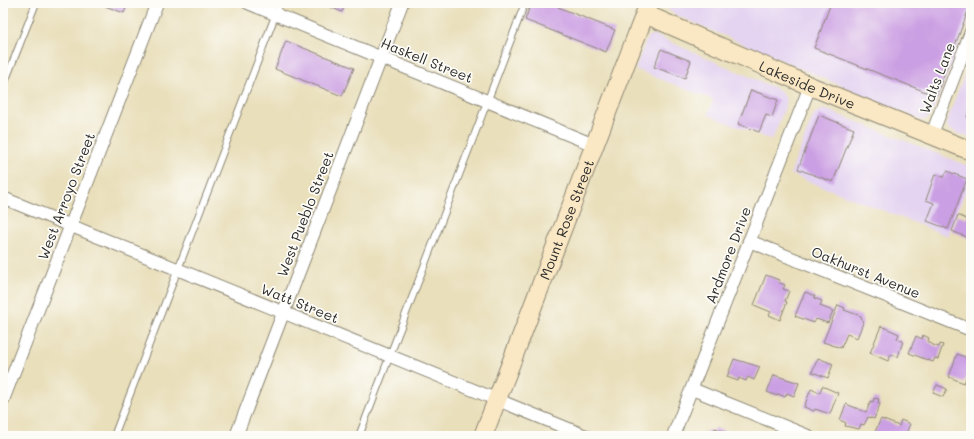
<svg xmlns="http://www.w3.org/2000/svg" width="974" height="439" font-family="Mali,sans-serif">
  <rect width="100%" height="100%" fill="#fdfcf7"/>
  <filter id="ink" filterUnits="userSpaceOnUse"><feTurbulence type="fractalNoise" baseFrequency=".025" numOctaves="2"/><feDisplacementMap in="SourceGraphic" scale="8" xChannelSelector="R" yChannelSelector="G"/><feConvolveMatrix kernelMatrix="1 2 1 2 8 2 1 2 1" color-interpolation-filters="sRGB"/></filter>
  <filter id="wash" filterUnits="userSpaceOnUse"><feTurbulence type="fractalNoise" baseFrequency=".012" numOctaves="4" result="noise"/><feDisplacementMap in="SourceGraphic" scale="16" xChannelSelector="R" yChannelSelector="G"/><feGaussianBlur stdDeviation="0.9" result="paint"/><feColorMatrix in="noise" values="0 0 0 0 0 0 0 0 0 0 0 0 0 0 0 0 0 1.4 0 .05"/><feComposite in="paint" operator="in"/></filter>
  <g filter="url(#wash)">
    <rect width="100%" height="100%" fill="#e9dfbb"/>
    <g fill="#e4d3f1">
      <path d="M 664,3 L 971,3 L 971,15 L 934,109 L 929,118 L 921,120 L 676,15 L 666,8 Z"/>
      <path d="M 654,35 L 777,89 L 782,93 L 786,99 L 785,107 L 772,140 L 708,115 L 713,100 L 635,69 L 648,36 Z"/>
      <path d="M 971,56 L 971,138 L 950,130 L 946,124 Z"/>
      <path d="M 821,110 L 827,110 L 971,167 L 971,177 L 948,236 L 790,174 L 814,114 Z"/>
    </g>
    <g id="blocks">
      <g fill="#cb9fe3">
        <path d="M 106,3 L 128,3 L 124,13 L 105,6 Z"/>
        <path d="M 320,3 L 346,3 L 342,12 Z"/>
        <path d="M 531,3 L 558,3 L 558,7 L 615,30 L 606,52 L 525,20 Z"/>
        <path d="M 831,3 L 971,3 L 936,96 L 814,48 Z"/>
        <path d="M 286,41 L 354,68 L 342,96 L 275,69 Z"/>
        <path d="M 661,49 L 691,61 L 685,78 L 654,67 Z"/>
        <path d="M 751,90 L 778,100 L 772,117 L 766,115 L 759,132 L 738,124 Z"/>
        <path d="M 971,107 L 971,119 L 967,117 Z"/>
        <path d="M 819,115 L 854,129 L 833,182 L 798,169 Z"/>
        <path d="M 947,171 L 967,179 L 948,229 L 927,221 L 934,203 L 926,200 L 935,174 L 944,177 Z"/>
        <path d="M 971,207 L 971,239 L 952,231 L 958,215 L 966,219 Z"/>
        <path d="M 766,275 L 779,280 L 778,282 L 785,285 L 783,289 L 789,291 L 785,301 L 787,302 L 780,320 L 769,315 L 771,312 L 754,305 Z"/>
        <path d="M 805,292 L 815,296 L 814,298 L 822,301 L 820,306 L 833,311 L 828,323 L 816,319 L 814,323 L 795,316 Z"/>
        <path d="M 838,305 L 845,308 L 844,310 L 861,316 L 863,323 L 857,338 L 847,334 L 841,348 L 823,342 Z"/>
        <path d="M 881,326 L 899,334 L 897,339 L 903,341 L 898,357 L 891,354 L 888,361 L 870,353 Z"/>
        <path d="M 923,335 L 929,338 L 928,341 L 933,345 L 939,347 L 940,344 L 943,345 L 938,359 L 935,358 L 933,362 L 909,353 L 916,336 L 922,339 Z"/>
        <path d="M 957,354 L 971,359 L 971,372 L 969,371 L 964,383 L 949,377 Z"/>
        <path d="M 818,358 L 833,364 L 828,378 L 812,372 Z"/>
        <path d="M 734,359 L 760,367 L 754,380 L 748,377 L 746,381 L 739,378 L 738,381 L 727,377 Z"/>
        <path d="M 774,375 L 799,383 L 794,396 L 787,393 L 785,397 L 778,394 L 777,396 L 767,392 Z"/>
        <path d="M 937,385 L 947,389 L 943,397 L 933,393 Z"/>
        <path d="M 822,386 L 838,393 L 830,414 L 815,409 L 814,411 L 804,407 L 811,389 L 820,393 Z"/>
        <path d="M 874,398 L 879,399 L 878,403 L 880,404 L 874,419 L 868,417 L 864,425 L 861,424 L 859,429 L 845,426 L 846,423 L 840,420 L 846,404 L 866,412 L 871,401 L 873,402 Z"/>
        <path d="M 881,419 L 899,426 L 901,420 L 910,424 L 905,436 L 874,434 Z"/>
        <path d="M 715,428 L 726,432 L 725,435 L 728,436 L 704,436 L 707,430 L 713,433 Z"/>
      </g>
    </g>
  </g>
  <g filter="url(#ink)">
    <use href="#blocks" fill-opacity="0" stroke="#8a8573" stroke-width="1"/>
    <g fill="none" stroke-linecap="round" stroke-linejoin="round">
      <defs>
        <g id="lane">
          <path d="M 3,87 L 36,3"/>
          <path d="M 114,436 L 280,3"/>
          <path d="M 359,436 L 525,3"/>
        </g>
        <g id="street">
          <path d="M 248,3 L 594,145"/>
          <path d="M 932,134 L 971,32"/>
          <path d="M 3,198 L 586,436"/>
          <path d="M 749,241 L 971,330"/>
          <path d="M 692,389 L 808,436"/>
          <path d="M 3,400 L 157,3"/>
          <path d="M 236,436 L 402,3"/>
          <path d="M 673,436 L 810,86"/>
        </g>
        <g id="secondary">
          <path id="s1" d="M 645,14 L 810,86 L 971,151"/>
          <path id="s2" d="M 483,436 L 649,3"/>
        </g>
      </defs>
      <use href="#lane" stroke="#8a8573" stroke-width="8"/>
      <use href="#street" stroke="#8a8573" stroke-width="14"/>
      <use href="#secondary" stroke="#8a8573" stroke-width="20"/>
      <use href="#lane" stroke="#fff" stroke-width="6"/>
      <use href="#street" stroke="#fff" stroke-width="12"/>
      <use href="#secondary" stroke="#fae7c3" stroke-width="18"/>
    </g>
  </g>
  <g text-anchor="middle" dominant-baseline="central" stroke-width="3.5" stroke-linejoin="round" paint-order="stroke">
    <g font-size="14" fill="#2b2b2b" stroke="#fdfcf7">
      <text transform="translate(427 60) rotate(22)">Haskell Street</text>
      <text transform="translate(937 78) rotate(-69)">Walts Lane</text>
      <text stroke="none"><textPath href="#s1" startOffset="177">Lakeside Drive</textPath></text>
      <text transform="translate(66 196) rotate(-69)">West Arroyo Street</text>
      <text transform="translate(305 214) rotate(-69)">West Pueblo Street</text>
      <text stroke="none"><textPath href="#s2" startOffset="232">Mount Rose Street</textPath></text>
      <text transform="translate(728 255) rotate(-69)">Ardmore Drive</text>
      <text transform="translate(866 272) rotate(22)">Oakhurst Avenue</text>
      <text transform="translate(300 303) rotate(22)">Watt Street</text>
    </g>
  </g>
  <rect width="974" height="439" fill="none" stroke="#fdfcf7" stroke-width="16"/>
</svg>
